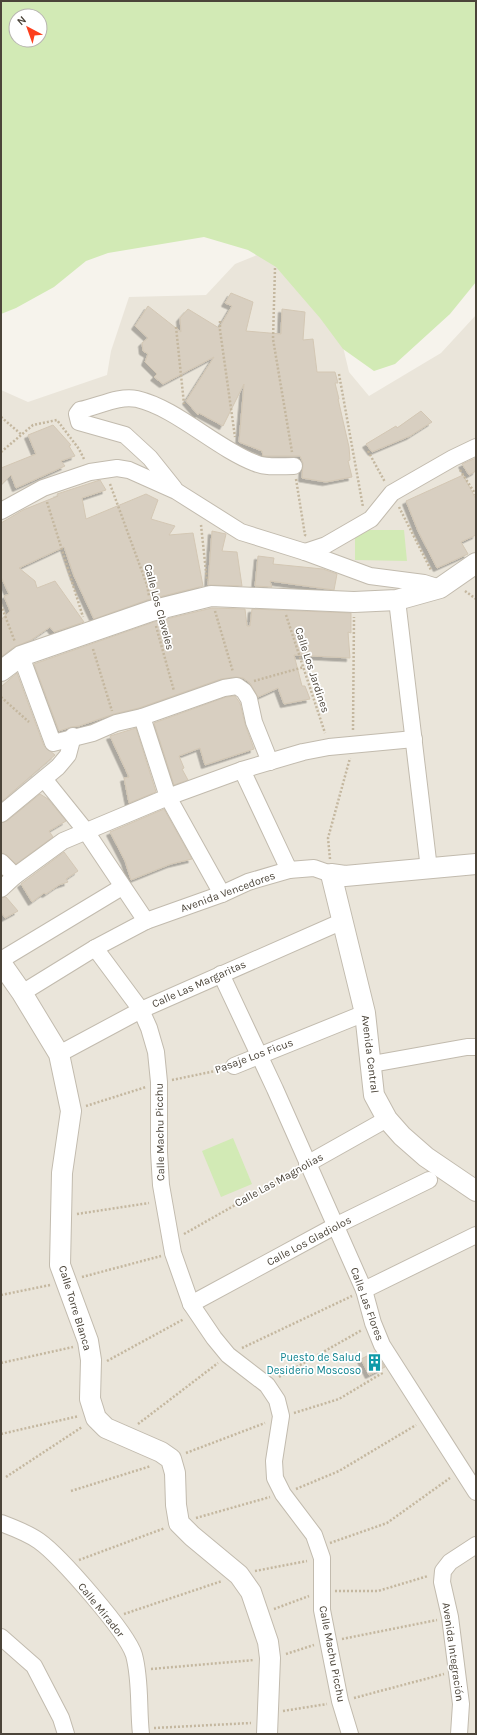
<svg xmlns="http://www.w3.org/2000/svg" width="477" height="1735" font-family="Karla,sans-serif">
  <defs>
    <filter id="shadow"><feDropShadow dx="-3.5" dy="3.5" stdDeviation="0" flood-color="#0004"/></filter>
  </defs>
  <rect width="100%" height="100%" fill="#f6f3ec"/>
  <path fill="#eae5da" d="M 279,246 L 329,288 L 349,372 L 369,396 L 441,353 L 476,315 L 476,1734 L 1,1734 L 1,390 L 28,402 L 107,375 L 111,351 L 129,297 L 206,295 L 235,264 Z"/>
  <g fill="#d2eab5" fill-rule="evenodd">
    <path d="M 1,1 L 476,1 L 476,282 L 450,314 L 395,364 L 374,371 L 343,349 L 320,318 L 276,267 L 248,250 L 204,237 L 108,253 L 86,261 L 54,287 L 16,308 L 1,314 ZM 16,16 L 40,16 L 40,40 L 16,40 Z"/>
    <path d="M 355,530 L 404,530 L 407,561 L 355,560 Z"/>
    <path d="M 233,1138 L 252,1184 L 221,1197 L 202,1151 Z"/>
  </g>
  <g fill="#d8cfc1" stroke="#d3c7b4" filter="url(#shadow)">
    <path d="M 231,293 L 253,302 L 246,331 L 281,334 L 282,309 L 305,312 L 303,340 L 313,339 L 317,372 L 335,372 L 338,383 L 335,383 L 339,399 L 338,399 L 349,447 L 350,460 L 348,461 L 352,477 L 326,482 L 302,478 L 303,463 L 300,456 L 263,456 L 262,451 L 239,442 L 244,384 L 223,426 L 199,413 L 198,415 L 186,401 L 214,357 L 163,384 L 154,377 L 157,374 L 145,362 L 148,354 L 143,351 L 142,343 L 148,338 L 135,326 L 148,306 L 181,332 L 180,318 L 188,309 L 219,328 L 232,306 L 225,303 Z"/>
    <path d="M 421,411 L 432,422 L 410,436 L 372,452 L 366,444 L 396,426 L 397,428 Z"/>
    <path d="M 53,425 L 71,445 L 69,446 L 75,456 L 61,461 L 65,466 L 16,488 L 11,475 L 1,485 L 1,468 L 36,454 L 28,435 Z"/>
    <path d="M 476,458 L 476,471 L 469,475 L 462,464 Z"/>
    <path d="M 463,475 L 476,499 L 476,535 L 461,542 L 468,554 L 437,568 L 418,531 L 406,501 Z"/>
    <path d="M 100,480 L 106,490 L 82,498 L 86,519 L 146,494 L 158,500 L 151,519 L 175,526 L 169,535 L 193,533 L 203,586 L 147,600 L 94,619 L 74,576 L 64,547 L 19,568 L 35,581 L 37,588 L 55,581 L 84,622 L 54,632 L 50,627 L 31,640 L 14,647 L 1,657 L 1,620 L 10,611 L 4,596 L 9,594 L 1,577 L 1,523 L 23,510 L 58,496 L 57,494 Z"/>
    <path d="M 212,531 L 226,534 L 222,551 L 237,552 L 242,586 L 208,585 Z"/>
    <path d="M 258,556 L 274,558 L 273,564 L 323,569 L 337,574 L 334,590 L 270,581 L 272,587 L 255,586 Z"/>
    <path d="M 212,608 L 245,609 L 247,626 L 250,626 L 252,609 L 351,613 L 351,633 L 348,632 L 350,658 L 294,655 L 302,686 L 305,686 L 310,699 L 284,704 L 278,688 L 258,697 L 250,683 L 243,678 L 236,677 L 221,679 L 139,708 L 114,714 L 79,726 L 71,727 L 59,731 L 34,664 L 154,622 Z"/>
    <path d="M 17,673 L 44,746 L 55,755 L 1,802 L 1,687 Z"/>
    <path d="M 235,696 L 240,703 L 245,724 L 254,749 L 205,765 L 200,748 L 179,756 L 184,768 L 182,769 L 188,780 L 174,785 L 154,723 L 226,697 Z"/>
    <path d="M 136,728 L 156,792 L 129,803 L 124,778 L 129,777 L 110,736 Z"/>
    <path d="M 40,794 L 48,799 L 66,821 L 49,831 L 53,837 L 16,864 L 7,855 L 1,853 L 1,823 L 7,821 Z"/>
    <path d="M 164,809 L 192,859 L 171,864 L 131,880 L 125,861 L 110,832 Z"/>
    <path d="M 64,852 L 78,871 L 66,879 L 68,882 L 59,885 L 46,894 L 44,893 L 32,902 L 21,884 Z"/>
    <path d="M 6,897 L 18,911 L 5,918 L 1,912 L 1,898 Z"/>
    <path d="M 375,1352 L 385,1367 L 369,1375 L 361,1359 Z"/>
  </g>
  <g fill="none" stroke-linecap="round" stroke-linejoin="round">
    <defs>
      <g id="minor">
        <path d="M 174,488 L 150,458 L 125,435 L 79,422 L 77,414 L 80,410 C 98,407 118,395 137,399 C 176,408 216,448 255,463 C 266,468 282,466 294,466"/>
        <path d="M 1,511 L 43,488 L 90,472 L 117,468 L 129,470 L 176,491 L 241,532 L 305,552 L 370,576 L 424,583 L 440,588"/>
        <path d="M 305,552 L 326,545 L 371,519 L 392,493 L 453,458 L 476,447"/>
        <path d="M 397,600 L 429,869"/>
        <path d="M 21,656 L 53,743 L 93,733 L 116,723 L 142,717 L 224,688 L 237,686 L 244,691 L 249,699 L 254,722 L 270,762"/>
        <path d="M 142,717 L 168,797 L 222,894"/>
        <path d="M 242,770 L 289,870"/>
        <path d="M 44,779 L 85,830 L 146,921"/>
        <path d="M 1,814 L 58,767 L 68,755 L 73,736"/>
        <path d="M 1,862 L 15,876"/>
        <path d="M 1,889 L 15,876 L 63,841 L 168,797 L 242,770 L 303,752 L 329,747 L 414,739"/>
        <path d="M 95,948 L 141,1010 L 149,1028 L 156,1052 L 159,1082 L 159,1152 L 161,1185 L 173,1253 L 191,1304 L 214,1338 L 228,1355 L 267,1385 L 277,1400 L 281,1416 L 274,1461 L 275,1478 L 283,1494 L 314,1535 L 322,1558 L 322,1610 L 340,1701 L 350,1734"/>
        <path d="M 1,960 L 122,887"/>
        <path d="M 221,974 L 275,1089 L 364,1290 L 373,1323 L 382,1345 L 476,1492"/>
        <path d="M 22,993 L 95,948 L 146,921 L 222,894 L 248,882 L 289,870 L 314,868 L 331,874"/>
        <path d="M 59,1054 L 141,1010 L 343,921"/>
        <path d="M 372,1064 L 467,1047 L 476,1047"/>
        <path d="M 234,1066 L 365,1013"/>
        <path d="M 307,1164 L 387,1119"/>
        <path d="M 364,1290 L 476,1235"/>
        <path d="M 191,1304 L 335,1226 L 429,1180"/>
        <path d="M 1,1523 C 14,1528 28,1533 39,1541 C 60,1556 127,1632 134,1655 C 141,1681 138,1708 141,1734"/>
        <path d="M 1,1637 L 34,1666 L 61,1718 L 66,1734"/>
        <path d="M 459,1734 L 461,1704 L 450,1617 L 442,1582 L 443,1571 L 450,1562 L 476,1545"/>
      </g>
      <g id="tertiary">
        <path d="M 1,671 L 21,656 L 151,611 L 211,596 L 354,602 L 397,600 L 440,588 L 476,563"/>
        <path d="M 476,864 L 345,876 L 331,874 L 365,1013 L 374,1095 L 387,1119 L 402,1136 L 426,1157 L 476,1191"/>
        <path d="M 1,963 L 22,993 L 59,1054 L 71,1111 L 62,1173 L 60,1265 L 88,1341 L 91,1360 L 90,1399 L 96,1418 L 106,1428 L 161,1452 L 171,1459 L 175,1473 L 176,1505 L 179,1523 L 192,1536 L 239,1575 L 251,1592 L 268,1642 L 270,1658 L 267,1734"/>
      </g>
    </defs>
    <use href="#minor" stroke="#c2bbae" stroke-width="18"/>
    <use href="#tertiary" stroke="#c2bbae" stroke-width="22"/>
    <g stroke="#c4b79f" stroke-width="2.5" stroke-dasharray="2 2" stroke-linecap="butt">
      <path d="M 275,268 L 273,339 L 292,452"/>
      <path d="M 220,321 L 220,330 L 235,437"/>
      <path d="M 176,327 L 184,404"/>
      <path d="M 339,374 L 363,507"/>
      <path d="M 1,417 L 22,435"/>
      <path d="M 368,451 L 385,482"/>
      <path d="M 1,452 L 33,425 L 57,420 L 79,449 L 84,459"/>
      <path d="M 460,470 L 476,495"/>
      <path d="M 296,479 L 305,535 L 307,536"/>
      <path d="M 110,484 L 147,585 L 149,596"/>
      <path d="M 47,502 L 83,617"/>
      <path d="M 399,507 L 431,570"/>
      <path d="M 201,525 L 207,581"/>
      <path d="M 465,591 L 476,599"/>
      <path d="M 1,605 L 15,642"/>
      <path d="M 215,611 L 233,672"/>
      <path d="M 286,615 L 325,733"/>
      <path d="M 156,626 L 174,691"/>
      <path d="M 93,649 L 112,711"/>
      <path d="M 254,681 L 304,667"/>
      <path d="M 1,697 L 29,722"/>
      <path d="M 353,730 L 354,617"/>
      <path d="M 330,859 L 328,838 L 350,758"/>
      <path d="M 172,1080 L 220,1070"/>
      <path d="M 86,1106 L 146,1087"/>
      <path d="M 77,1214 L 149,1203"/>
      <path d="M 184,1234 L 295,1171"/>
      <path d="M 82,1277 L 161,1256"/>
      <path d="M 1,1295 L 50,1285"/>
      <path d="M 242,1348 L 352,1296"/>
      <path d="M 107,1361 L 184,1319"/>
      <path d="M 1,1363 L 73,1347"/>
      <path d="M 279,1377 L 362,1330"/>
      <path d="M 294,1413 L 339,1399 L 384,1372"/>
      <path d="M 138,1424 L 218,1363"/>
      <path d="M 1,1434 L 79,1416"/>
      <path d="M 186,1453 L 265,1423"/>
      <path d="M 6,1477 L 82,1427"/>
      <path d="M 296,1489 L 339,1471 L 416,1425"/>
      <path d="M 71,1491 L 151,1466"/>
      <path d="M 196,1518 L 270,1497"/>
      <path d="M 330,1543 L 387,1523 L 450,1478"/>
      <path d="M 79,1560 L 165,1528"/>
      <path d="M 255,1571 L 307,1561"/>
      <path d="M 335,1591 L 378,1591 L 428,1576"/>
      <path d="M 274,1609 L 309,1596"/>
      <path d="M 124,1614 L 222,1581"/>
      <path d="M 342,1639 L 437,1620"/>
      <path d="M 286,1654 L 314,1645"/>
      <path d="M 151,1669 L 254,1660"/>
      <path d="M 354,1698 L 444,1674"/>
      <path d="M 283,1711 L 327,1704"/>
      <path d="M 154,1728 L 251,1723"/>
    </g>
    <use href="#minor" stroke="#fff" stroke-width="16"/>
    <use href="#tertiary" stroke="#fff" stroke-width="20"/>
  </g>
  <defs>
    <symbol id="building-bare" viewBox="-9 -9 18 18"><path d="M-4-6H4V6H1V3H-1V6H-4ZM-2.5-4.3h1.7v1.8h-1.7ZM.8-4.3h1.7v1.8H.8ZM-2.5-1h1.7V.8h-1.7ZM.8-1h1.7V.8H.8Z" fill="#0f9aa8" stroke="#fff" stroke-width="2.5" paint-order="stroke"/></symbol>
  </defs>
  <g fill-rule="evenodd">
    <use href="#building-bare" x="362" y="1350" width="25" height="25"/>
  </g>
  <g text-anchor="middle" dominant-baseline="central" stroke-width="3.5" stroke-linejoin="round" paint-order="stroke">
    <g font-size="11" fill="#4b4439" stroke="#fff">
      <text transform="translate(159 607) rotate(75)">Calle Los Claveles</text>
      <text transform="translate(312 670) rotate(72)">Calle Los Jardines</text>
      <text transform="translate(228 892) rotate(-20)">Avenida Vencedores</text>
      <text transform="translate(199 984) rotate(-24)">Calle Las Margaritas</text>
      <text transform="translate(370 1054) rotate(83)">Avenida Central</text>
      <text transform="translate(254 1056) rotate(-20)">Pasaje Los Ficus</text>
      <text transform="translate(160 1132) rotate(-91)">Calle Machu Picchu</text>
      <text transform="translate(279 1180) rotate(-29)">Calle Las Magnolias</text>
      <text transform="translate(309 1241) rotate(-28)">Calle Los Gladiolos</text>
      <text transform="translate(367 1304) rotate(70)">Calle Las Flores</text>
      <text transform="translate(75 1308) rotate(73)">Calle Torre Blanca</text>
      <text transform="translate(101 1610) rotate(51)">Calle Mirador</text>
      <text transform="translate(453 1652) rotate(82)">Avenida Integración</text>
      <text transform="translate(332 1654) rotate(79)">Calle Machu Picchu</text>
    </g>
    <g font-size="11" fill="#0d838f" stroke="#fff" text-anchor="end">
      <text x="361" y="1357">Puesto de Salud<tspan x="361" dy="13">Desiderio Moscoso</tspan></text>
    </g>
  </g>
  <rect width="477" height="1735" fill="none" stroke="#4b4439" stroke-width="4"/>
  <g transform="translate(28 28) rotate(319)"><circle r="19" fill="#ffffff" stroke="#b7b4b0"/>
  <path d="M0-3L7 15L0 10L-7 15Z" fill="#fc3f1d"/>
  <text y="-6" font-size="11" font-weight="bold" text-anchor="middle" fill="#4b4439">N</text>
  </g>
</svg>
